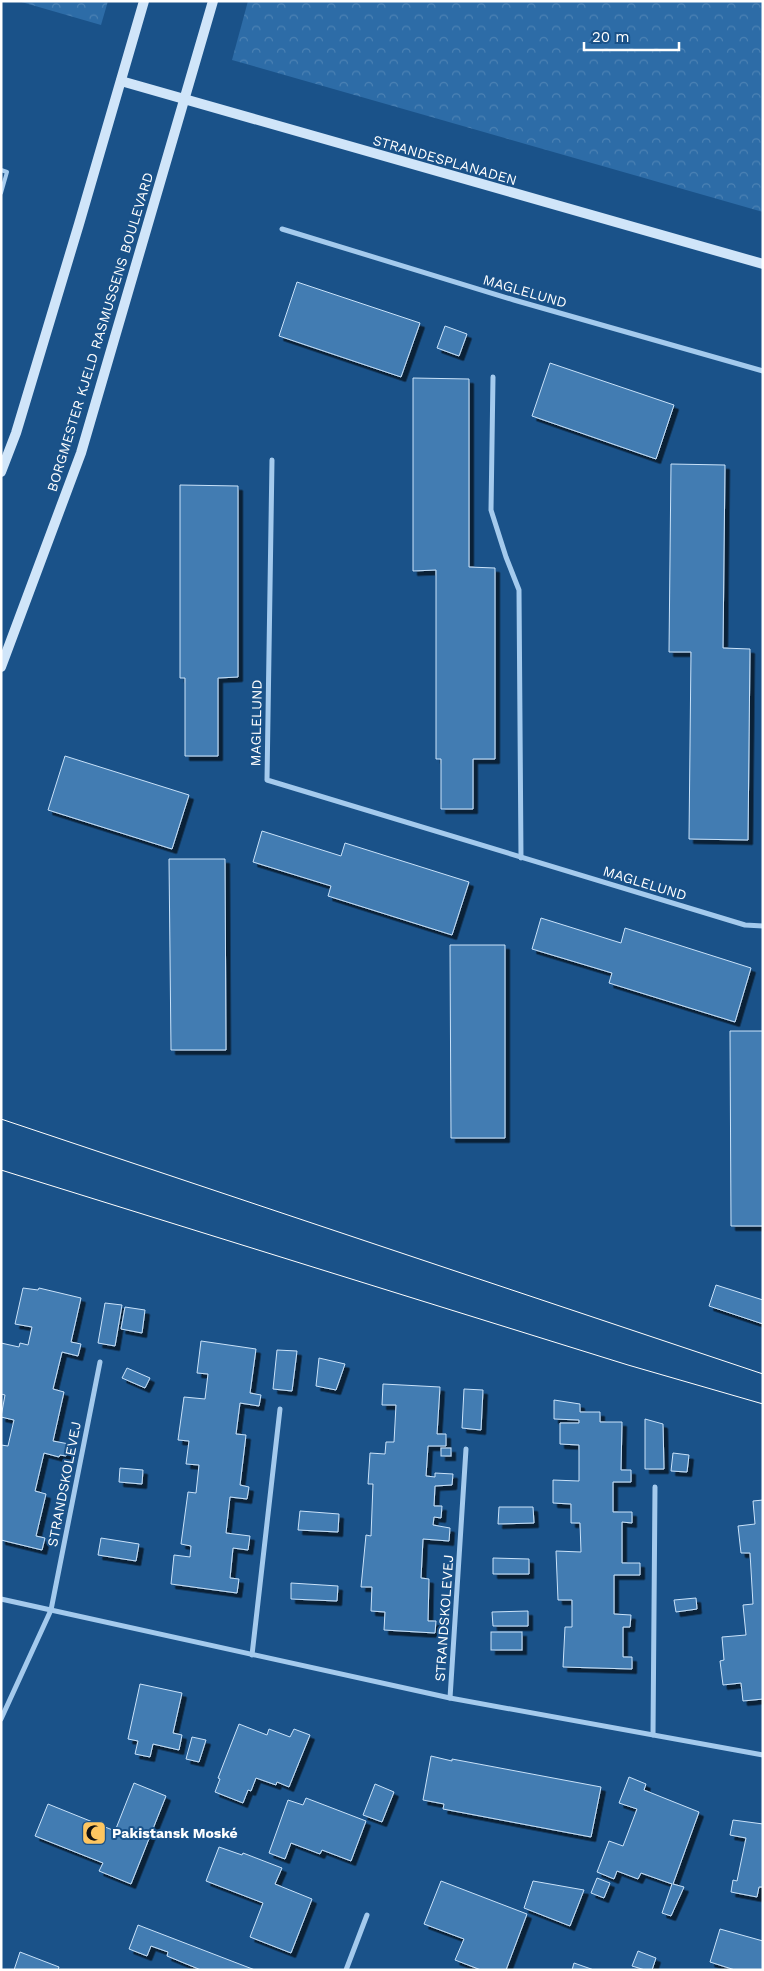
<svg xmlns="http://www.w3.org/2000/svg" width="764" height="1971" font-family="'Work Sans',sans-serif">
  <defs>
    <pattern id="park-crowns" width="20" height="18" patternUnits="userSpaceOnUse" patternTransform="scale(1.25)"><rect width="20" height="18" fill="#2d6ca7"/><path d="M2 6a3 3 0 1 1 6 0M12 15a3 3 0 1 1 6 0" fill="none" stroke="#4c82b4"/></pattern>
    <filter id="shadow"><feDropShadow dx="4.5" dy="4.5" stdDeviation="0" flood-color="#0009"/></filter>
  </defs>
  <rect width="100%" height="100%" fill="#1a5289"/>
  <g fill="url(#park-crowns)">
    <path d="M 18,1 L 108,1 L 101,25 Z"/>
    <path d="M 248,1 L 763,1 L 763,212 L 232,60 Z"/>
  </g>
  <g fill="#437cb2" stroke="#c9e2f9" filter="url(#shadow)">
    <path d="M 297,282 L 420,323 L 401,377 L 279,336 Z"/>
    <path d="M 445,326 L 467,334 L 459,356 L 437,348 Z"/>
    <path d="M 550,363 L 674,405 L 656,459 L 532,416 Z"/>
    <path d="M 413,378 L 469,379 L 469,567 L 495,568 L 495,759 L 473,759 L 473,809 L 441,809 L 441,759 L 436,759 L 436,570 L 413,571 Z"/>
    <path d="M 671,464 L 725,465 L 723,648 L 750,649 L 748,840 L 689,839 L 691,652 L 669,652 Z"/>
    <path d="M 180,485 L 238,486 L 238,677 L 218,678 L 218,756 L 185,756 L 185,678 L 180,678 Z"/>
    <path d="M 65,756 L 189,795 L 172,849 L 48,810 Z"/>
    <path d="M 262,831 L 341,856 L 345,843 L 469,882 L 452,935 L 328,896 L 331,886 L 253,862 Z"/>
    <path d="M 169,859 L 225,859 L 226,1050 L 171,1050 Z"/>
    <path d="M 541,918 L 621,943 L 625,928 L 751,968 L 735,1022 L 609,983 L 612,973 L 532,949 Z"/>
    <path d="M 450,945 L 505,945 L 505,1138 L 451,1138 Z"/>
    <path d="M 730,1031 L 763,1031 L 763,1226 L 731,1226 Z"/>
    <path d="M 716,1285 L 763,1300 L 763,1324 L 709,1306 Z"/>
    <path d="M 23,1288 L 38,1290 L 39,1288 L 81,1298 L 71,1342 L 81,1344 L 78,1356 L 62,1352 L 53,1389 L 64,1392 L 53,1441 L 69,1444 L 66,1456 L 60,1455 L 59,1457 L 44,1453 L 35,1491 L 46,1494 L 36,1536 L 45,1538 L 42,1550 L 1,1540 L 1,1445 L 8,1446 L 14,1420 L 1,1417 L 5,1395 L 1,1394 L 1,1343 L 19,1347 L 20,1343 L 28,1345 L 32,1327 L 15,1324 Z"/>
    <path d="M 105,1303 L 122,1305 L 115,1346 L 98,1343 Z"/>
    <path d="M 125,1307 L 145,1310 L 142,1333 L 121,1329 Z"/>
    <path d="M 201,1341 L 256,1349 L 250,1393 L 261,1395 L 259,1406 L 240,1403 L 236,1434 L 246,1435 L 240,1485 L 249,1487 L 247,1499 L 230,1497 L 226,1533 L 250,1536 L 248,1550 L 233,1548 L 230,1578 L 239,1579 L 237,1593 L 171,1584 L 174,1555 L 190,1557 L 191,1546 L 181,1544 L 188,1492 L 196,1493 L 199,1465 L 186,1464 L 189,1441 L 178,1440 L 184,1397 L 205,1399 L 208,1374 L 197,1373 Z"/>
    <path d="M 277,1350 L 297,1351 L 292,1391 L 273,1389 Z"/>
    <path d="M 319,1358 L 345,1364 L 336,1390 L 316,1386 Z"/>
    <path d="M 127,1368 L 150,1378 L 145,1388 L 122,1378 Z"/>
    <path d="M 383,1384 L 440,1387 L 437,1434 L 446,1434 L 446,1446 L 428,1446 L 426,1476 L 435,1477 L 435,1473 L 453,1474 L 452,1485 L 435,1486 L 434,1506 L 442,1506 L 441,1518 L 434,1517 L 433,1525 L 450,1528 L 449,1541 L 423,1539 L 421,1578 L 429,1579 L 428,1621 L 436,1621 L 435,1633 L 384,1630 L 385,1612 L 371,1611 L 372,1587 L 361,1587 L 366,1535 L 371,1536 L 373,1484 L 368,1484 L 370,1453 L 385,1454 L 386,1442 L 394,1442 L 396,1405 L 382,1405 Z"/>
    <path d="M 464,1389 L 483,1390 L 481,1430 L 462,1428 Z"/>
    <path d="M 554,1400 L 580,1404 L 580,1412 L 600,1412 L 600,1422 L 622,1422 L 621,1470 L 631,1470 L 631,1482 L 613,1482 L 613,1512 L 632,1512 L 632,1523 L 622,1522 L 622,1563 L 640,1563 L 640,1575 L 614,1575 L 614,1614 L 631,1615 L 630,1627 L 623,1627 L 623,1657 L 632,1657 L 632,1669 L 563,1667 L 565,1627 L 572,1627 L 572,1600 L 558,1600 L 556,1551 L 581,1552 L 580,1523 L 571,1523 L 571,1504 L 553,1503 L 553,1480 L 579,1481 L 579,1445 L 560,1444 L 560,1423 L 579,1423 L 579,1420 L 554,1419 Z"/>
    <path d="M 645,1419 L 663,1424 L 664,1469 L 645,1469 Z"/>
    <rect x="441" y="1448" width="10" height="8"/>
    <path d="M 673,1453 L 689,1455 L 687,1472 L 671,1471 Z"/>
    <path d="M 120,1468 L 143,1470 L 142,1484 L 119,1482 Z"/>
    <path d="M 763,1500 L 763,1699 L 743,1701 L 741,1683 L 723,1685 L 720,1661 L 724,1660 L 722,1637 L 746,1635 L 743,1605 L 753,1604 L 750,1553 L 741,1553 L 738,1526 L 755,1524 L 753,1501 Z"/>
    <path d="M 499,1507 L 533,1507 L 534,1523 L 498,1524 Z"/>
    <path d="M 300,1511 L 339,1514 L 338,1532 L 298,1530 Z"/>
    <path d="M 101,1538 L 139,1544 L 136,1561 L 98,1555 Z"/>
    <path d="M 493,1558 L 529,1559 L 529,1574 L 493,1574 Z"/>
    <path d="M 291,1583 L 338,1586 L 337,1601 L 291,1599 Z"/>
    <path d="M 696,1598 L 697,1609 L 676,1612 L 674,1600 Z"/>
    <path d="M 528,1611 L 528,1626 L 493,1626 L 492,1612 Z"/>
    <rect x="491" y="1632" width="31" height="18"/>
    <path d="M 140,1684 L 182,1693 L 173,1733 L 182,1735 L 179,1750 L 153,1744 L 150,1757 L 135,1754 L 138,1741 L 128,1739 Z"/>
    <path d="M 239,1724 L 267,1735 L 269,1729 L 290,1737 L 294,1729 L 310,1735 L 289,1787 L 277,1782 L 276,1785 L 256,1778 L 251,1791 L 248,1790 L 243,1803 L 215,1792 L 220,1779 L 218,1778 Z"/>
    <path d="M 192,1737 L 206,1740 L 199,1762 L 186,1759 Z"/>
    <path d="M 431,1756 L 452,1761 L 452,1759 L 601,1787 L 591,1837 L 443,1809 L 444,1804 L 423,1800 Z"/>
    <path d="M 629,1777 L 646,1784 L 644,1790 L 699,1812 L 673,1884 L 684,1887 L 671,1916 L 662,1913 L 672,1884 L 641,1873 L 638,1879 L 617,1871 L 614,1879 L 597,1872 L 609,1841 L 623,1846 L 637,1809 L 619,1803 Z"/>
    <path d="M 134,1783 L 166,1796 L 131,1884 L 99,1871 L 103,1863 L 35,1836 L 48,1804 L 115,1831 Z"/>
    <path d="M 375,1784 L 394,1792 L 382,1822 L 363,1815 Z"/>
    <path d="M 306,1798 L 366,1821 L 351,1861 L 322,1850 L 320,1854 L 291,1843 L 285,1859 L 269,1853 L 288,1800 L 303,1805 Z"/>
    <path d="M 733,1820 L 763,1824 L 763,1887 L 759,1887 L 757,1897 L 731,1892 L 733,1880 L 737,1881 L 746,1838 L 730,1835 Z"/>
    <path d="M 219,1847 L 242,1855 L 243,1853 L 282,1868 L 275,1884 L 312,1899 L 291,1953 L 250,1937 L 263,1903 L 206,1881 Z"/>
    <path d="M 597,1878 L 610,1883 L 604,1898 L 591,1893 Z"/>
    <path d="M 441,1881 L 527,1914 L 506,1970 L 481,1970 L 455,1960 L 464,1939 L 424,1924 Z"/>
    <path d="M 533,1881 L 584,1890 L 570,1926 L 524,1908 Z"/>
    <path d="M 138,1925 L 255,1970 L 201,1970 L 167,1956 L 168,1952 L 151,1946 L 147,1956 L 129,1949 Z"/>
    <path d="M 720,1929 L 763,1941 L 763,1970 L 735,1970 L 710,1962 Z"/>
    <path d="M 638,1951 L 656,1958 L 652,1970 L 645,1970 L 632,1966 Z"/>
    <path d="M 20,1952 L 59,1967 L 58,1970 L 14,1970 Z"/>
    <path d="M 574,1963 L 594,1970 L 572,1970 Z"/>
  </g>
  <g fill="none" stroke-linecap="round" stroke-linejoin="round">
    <path stroke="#a4caed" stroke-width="4" d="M 1,170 L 7,172 L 1,193"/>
    <g stroke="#a4caed" stroke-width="5">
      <path d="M 282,229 L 514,300 L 763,371"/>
      <path d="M 493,377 L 491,510 L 506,557 L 519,590 L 521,858"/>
      <path d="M 272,460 L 267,780 L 745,925 L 763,926"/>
      <path d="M 1,1599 L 450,1698 L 763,1755"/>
      <path d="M 252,1655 L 280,1409"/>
      <path d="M 450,1698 L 466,1449"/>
      <path d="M 1,1719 L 51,1610 L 100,1362"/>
      <path d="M 653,1735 L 655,1487"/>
      <path d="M 346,1970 L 367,1915"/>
    </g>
    <g stroke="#d0e5f9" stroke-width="10">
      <path d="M 121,81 L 763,264"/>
      <path d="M 1,472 L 16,433 L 79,224 L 144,1"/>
      <path d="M 1,667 L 81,453 L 213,1"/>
    </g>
    <g stroke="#fff" stroke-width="1">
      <path d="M 1,1119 L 763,1374"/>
      <path d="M 1,1170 L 628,1365 L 763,1404"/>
    </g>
  </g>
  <defs>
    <symbol id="mosque-square" viewBox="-11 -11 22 22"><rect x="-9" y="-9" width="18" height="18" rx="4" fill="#fec660" stroke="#1a5289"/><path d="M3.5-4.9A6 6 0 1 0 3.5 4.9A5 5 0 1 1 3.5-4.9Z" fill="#111"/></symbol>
  </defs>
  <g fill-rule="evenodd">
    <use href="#mosque-square" x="80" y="1819" width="28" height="28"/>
  </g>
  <g text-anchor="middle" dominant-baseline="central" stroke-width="4" stroke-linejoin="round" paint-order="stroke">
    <g font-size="14" fill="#fff" stroke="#1a5289">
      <text transform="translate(445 160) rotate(16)">STRANDESPLANADEN</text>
      <text transform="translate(525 291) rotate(16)">MAGLELUND</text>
      <text transform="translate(100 332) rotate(-73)">BORGMESTER KJELD RASMUSSENS BOULEVARD</text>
      <text transform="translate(256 723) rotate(-89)">MAGLELUND</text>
      <text transform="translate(645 883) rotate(17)">MAGLELUND</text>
      <text transform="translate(64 1484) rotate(-79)">STRANDSKOLEVEJ</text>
      <text transform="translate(444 1618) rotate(-86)">STRANDSKOLEVEJ</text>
    </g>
    <g font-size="14" font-weight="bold" fill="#fff" stroke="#1a5289" text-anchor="start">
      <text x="112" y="1833">Pakistansk Moské</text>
    </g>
  </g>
  <rect width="764" height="1971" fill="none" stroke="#ffffff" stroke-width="5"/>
  <path d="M584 42v8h95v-8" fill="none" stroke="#ffffff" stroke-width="2.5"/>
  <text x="592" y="42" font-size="15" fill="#ffffff" stroke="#1a5289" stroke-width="4" paint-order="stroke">20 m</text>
</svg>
